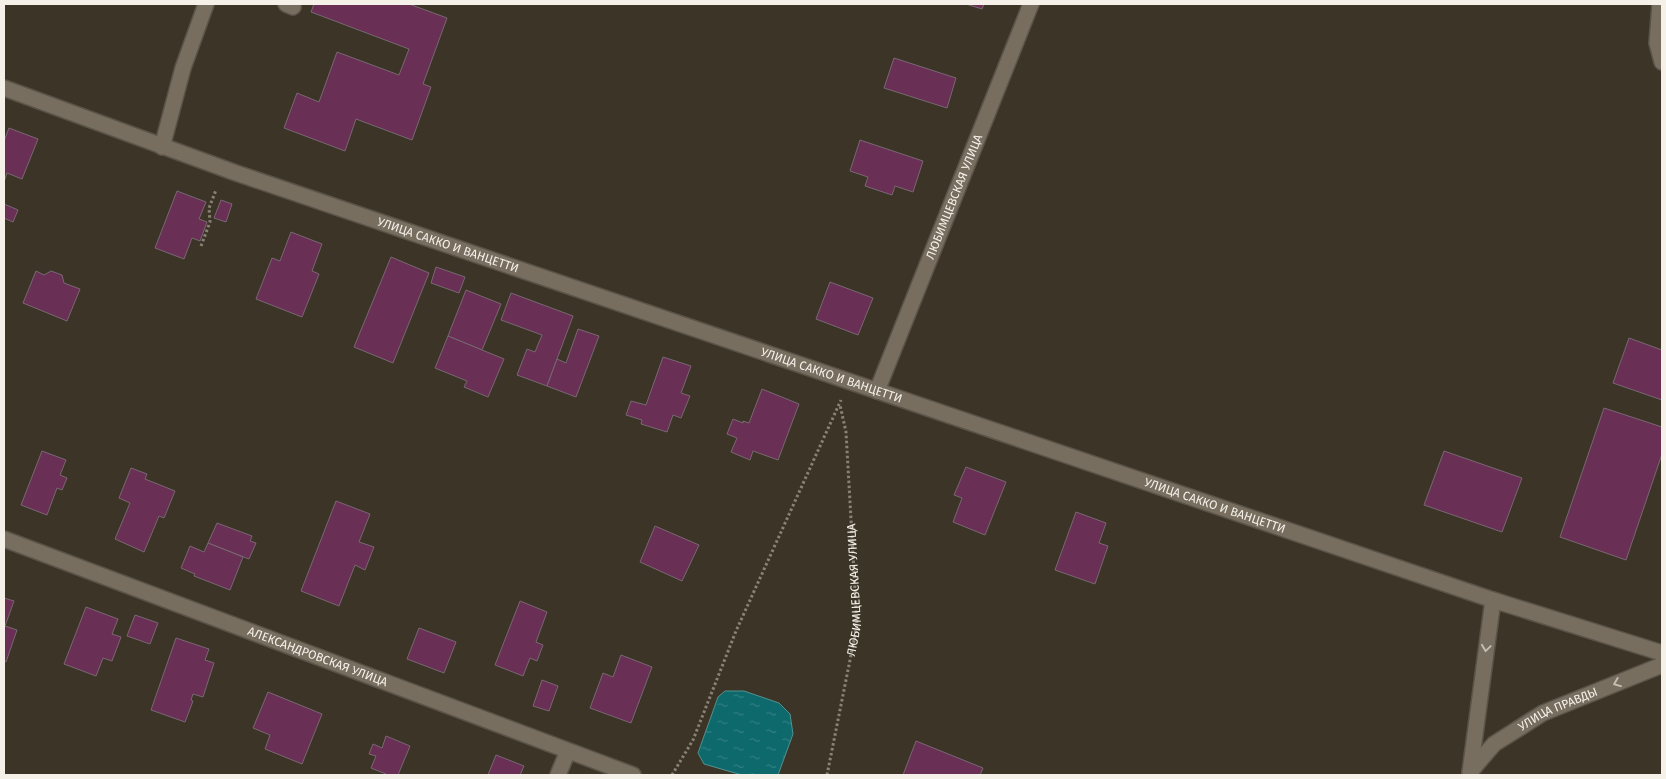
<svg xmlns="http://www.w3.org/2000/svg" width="1666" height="779" font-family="'Fira Sans',sans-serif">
  <defs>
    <pattern id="water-ripples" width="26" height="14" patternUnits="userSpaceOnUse" patternTransform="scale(1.25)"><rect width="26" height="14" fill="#0d696c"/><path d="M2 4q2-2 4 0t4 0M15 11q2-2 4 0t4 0" fill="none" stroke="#317f81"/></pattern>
  </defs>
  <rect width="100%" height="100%" fill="#3c3527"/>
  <path fill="url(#water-ripples)" stroke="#539291" d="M 725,691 L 744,691 L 779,703 L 790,714 L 793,734 L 778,775 L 742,775 L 704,764 L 698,753 L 718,697 Z"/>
  <g fill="#692f55" stroke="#786872">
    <path d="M 314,4 L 409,4 L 447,18 L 423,84 L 431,87 L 412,140 L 356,119 L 345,151 L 284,128 L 297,93 L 319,102 L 337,52 L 399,75 L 409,49 L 311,12 Z"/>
    <path d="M 966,4 L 984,4 L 982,9 Z"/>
    <path d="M 894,58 L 956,78 L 947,108 L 884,88 Z"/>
    <path d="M 9,128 L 38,139 L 22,179 L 7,173 L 4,182 L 4,141 Z"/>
    <path d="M 860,140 L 923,161 L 913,192 L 895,186 L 892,195 L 865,186 L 868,177 L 850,171 Z"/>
    <path d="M 177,191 L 206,202 L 199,219 L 207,222 L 200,241 L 192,238 L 184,259 L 155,248 Z"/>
    <path d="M 221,200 L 232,204 L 226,222 L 214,218 Z"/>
    <path d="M 4,204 L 18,210 L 13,222 L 4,218 Z"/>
    <path d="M 291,232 L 322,244 L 312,271 L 319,274 L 302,317 L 256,299 L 272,258 L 280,261 Z"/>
    <path d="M 391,257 L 429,273 L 393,363 L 354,347 Z"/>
    <path d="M 436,267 L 465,277 L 459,293 L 431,283 Z"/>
    <path d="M 36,271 L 44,275 L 51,271 L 62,275 L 64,283 L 80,289 L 67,321 L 23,303 Z"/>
    <path d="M 830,282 L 873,298 L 858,335 L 816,319 Z"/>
    <path d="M 466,290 L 501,304 L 482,350 L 448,336 Z"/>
    <path d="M 511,293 L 573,316 L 547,386 L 517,375 L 527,349 L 535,352 L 542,335 L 501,320 Z"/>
    <path d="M 578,329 L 599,336 L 576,397 L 547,386 L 557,359 L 566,363 Z"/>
    <path d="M 448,336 L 504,359 L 488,397 L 464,387 L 467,381 L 435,368 Z"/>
    <path d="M 1629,338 L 1662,350 L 1662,400 L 1613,383 Z"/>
    <path d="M 663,357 L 691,366 L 681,393 L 690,396 L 681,418 L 673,415 L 667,432 L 641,424 L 642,420 L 626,415 L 631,401 L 646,405 Z"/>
    <path d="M 762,389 L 799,404 L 778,460 L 753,451 L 750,460 L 731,452 L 737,438 L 727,434 L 733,419 L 743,423 L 743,421 L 749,423 Z"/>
    <path d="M 1604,408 L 1662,427 L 1662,454 L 1626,560 L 1560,537 Z"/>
    <path d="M 42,451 L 66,460 L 60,475 L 67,478 L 62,490 L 57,488 L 47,515 L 21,505 Z"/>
    <path d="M 1444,451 L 1522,478 L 1502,532 L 1424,505 Z"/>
    <path d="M 966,467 L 1006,482 L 985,535 L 953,522 L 962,498 L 954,495 Z"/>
    <path d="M 131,468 L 147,474 L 145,479 L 175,491 L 164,518 L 159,516 L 144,552 L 115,539 L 130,503 L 119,498 Z"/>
    <path d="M 336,501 L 370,514 L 359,542 L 374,547 L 365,570 L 355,565 L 339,606 L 301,591 Z"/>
    <path d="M 1076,512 L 1106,523 L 1099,543 L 1108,546 L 1095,584 L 1055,570 Z"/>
    <path d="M 217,523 L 252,536 L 250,541 L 256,543 L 249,559 L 208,543 Z"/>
    <path d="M 655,526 L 699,545 L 682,581 L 640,562 Z"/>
    <path d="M 208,543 L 243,557 L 230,590 L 194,576 L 195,574 L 181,568 L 190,546 L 204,552 Z"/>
    <path d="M 4,598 L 14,601 L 5,626 L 17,630 L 6,662 L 4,661 Z"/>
    <path d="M 520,601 L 547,612 L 536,642 L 543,645 L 537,661 L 530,658 L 523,676 L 495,665 Z"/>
    <path d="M 86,607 L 118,619 L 112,634 L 121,637 L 112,661 L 103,658 L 96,676 L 64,664 Z"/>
    <path d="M 135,615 L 158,623 L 150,644 L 127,636 Z"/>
    <path d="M 419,628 L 456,642 L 444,673 L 407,659 Z"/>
    <path d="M 176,638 L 209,649 L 205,660 L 214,663 L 203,697 L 193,694 L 191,700 L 193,701 L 185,722 L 151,710 Z"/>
    <path d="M 621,655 L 652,667 L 631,723 L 590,708 L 603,673 L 613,677 Z"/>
    <path d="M 542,680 L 558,686 L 549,711 L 533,706 Z"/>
    <path d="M 268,692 L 322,714 L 302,764 L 265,749 L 270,735 L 253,728 Z"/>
    <path d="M 386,736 L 410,746 L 398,775 L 385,775 L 386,774 L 371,768 L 376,756 L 369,754 L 373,744 L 382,748 Z"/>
    <path d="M 916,741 L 983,768 L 980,775 L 903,775 Z"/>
    <path d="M 496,755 L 524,766 L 520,775 L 488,775 Z"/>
  </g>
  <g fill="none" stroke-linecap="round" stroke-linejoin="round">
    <defs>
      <g id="minor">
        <path d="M 286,4 L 293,7"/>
        <path d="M 1660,4 L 1657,43 L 1662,62"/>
        <path id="s2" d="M 4,88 L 236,173 L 1493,600 L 1662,653"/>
        <path d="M 162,147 L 183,68 L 206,4"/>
        <path id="s3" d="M 877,391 L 1031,4"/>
        <path id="s4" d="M 4,539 L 633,775"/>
        <path d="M 1470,772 L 1493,600 L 1502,603"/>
        <path id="s5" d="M 1470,772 L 1494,744 L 1543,713 L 1662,665"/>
        <path d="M 558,775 L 568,751"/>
      </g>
    </defs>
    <use href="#minor" stroke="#5a5348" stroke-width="18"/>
    <g stroke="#898277" stroke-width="3" stroke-dasharray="2.5 2.5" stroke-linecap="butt">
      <path d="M 201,246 L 210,222 L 209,208 L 216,190"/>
      <path d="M 672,775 L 693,740 L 736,631 L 841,400"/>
      <path id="s1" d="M 827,775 L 857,625 L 846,432 L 840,405"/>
    </g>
    <use href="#minor" stroke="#776e60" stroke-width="15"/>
  </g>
  <defs><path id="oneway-chevron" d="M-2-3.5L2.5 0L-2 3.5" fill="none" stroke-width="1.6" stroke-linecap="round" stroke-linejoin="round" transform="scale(1.25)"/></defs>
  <g stroke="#c3bcb2">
    <use href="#oneway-chevron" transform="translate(1486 648) rotate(98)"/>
    <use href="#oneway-chevron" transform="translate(1617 683) rotate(158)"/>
  </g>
  <g text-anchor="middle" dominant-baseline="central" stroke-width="5" stroke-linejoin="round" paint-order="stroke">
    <g font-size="12" fill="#f5f0e8" stroke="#322a1e">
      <text stroke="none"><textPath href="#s3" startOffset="209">ЛЮБИМЦЕВСКАЯ УЛИЦА</textPath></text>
      <text stroke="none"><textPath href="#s2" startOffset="471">УЛИЦА САККО И ВАНЦЕТТИ</textPath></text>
      <text stroke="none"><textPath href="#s2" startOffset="876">УЛИЦА САККО И ВАНЦЕТТИ</textPath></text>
      <text stroke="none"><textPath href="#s2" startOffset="1281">УЛИЦА САККО И ВАНЦЕТТИ</textPath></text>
      <text stroke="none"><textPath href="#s1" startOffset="188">ЛЮБИМЦЕВСКАЯ УЛИЦА</textPath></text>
      <text stroke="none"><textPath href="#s4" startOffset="335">АЛЕКСАНДРОВСКАЯ УЛИЦА</textPath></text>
      <text stroke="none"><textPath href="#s5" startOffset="110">УЛИЦА ПРАВДЫ</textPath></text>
    </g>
  </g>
  <rect width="1666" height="779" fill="none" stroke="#f5f0e8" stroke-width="10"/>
</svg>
